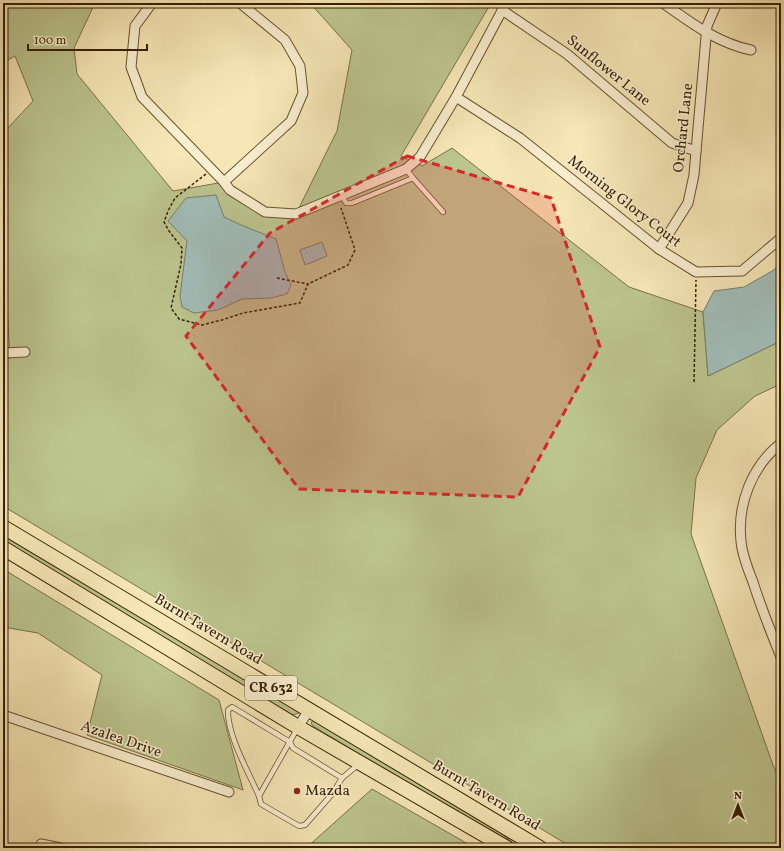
<svg xmlns="http://www.w3.org/2000/svg" width="784" height="851" font-family="Vollkorn,serif">
  <rect width="100%" height="100%" fill="#f7e7b6"/>
  <filter id="stains"><feTurbulence type="fractalNoise" baseFrequency=".005" numOctaves="4"/><feColorMatrix values="0 0 0 0 .2 0 0 0 0 .09 0 0 0 0 .02 0 0 0 .5 -.17"/></filter>
  <radialGradient id="worn" r=".72"><stop offset=".6" stop-color="#630" stop-opacity="0"/><stop offset="1" stop-color="#630" stop-opacity=".3"/></radialGradient>
  <g fill="#bcc58e" stroke="#797247">
    <path d="M 3,3 L 95,3 L 74,48 L 77,74 L 173,191 L 224,182 L 265,212 L 296,214 L 337,131 L 352,50 L 310,3 L 491,3 L 401,156 L 422,166 L 452,148 L 629,287 L 703,312 L 708,376 L 781,341 L 781,384 L 755,396 L 717,430 L 696,478 L 691,534 L 773,765 L 781,782 L 781,848 L 573,848 L 3,506 L 3,359 L 10,358 L 6,289 L 3,289 L 3,151 L 5,131 L 33,101 L 15,56 L 3,63 Z"/>
    <path d="M 3,532 L 299,711 L 299,713 L 293,715 L 3,541 Z"/>
    <path d="M 3,569 L 219,700 L 243,790 L 87,735 L 102,675 L 38,633 L 3,627 Z"/>
    <path d="M 313,720 L 485,820 L 519,848 L 516,848 L 313,726 L 311,723 Z"/>
    <path d="M 372,789 L 475,848 L 306,848 Z"/>
  </g>
  <g fill="#a2bdb9" stroke="#777e6f">
    <path d="M 216,195 L 224,217 L 241,225 L 276,239 L 285,272 L 291,285 L 287,294 L 271,298 L 242,299 L 218,310 L 194,313 L 182,307 L 180,296 L 187,241 L 168,221 L 186,198 Z"/>
    <path d="M 322,242 L 327,256 L 305,265 L 300,250 Z"/>
    <path d="M 781,262 L 781,341 L 708,376 L 703,312 L 714,291 L 744,287 L 774,270 Z"/>
  </g>
  <g fill="none" stroke-linecap="round" stroke-linejoin="round">
    <defs>
      <g id="lane">
        <path d="M 413,178 L 443,212"/>
        <path d="M 342,196 L 346,203 L 352,203 L 413,178 L 406,169"/>
        <path d="M 297,729 L 259,796 L 261,804 L 299,826 L 305,825 L 333,793 L 342,778 L 359,764"/>
        <path d="M 259,796 C 249,773 227,735 228,710 L 232,707 L 290,742 L 293,748 L 342,778"/>
      </g>
      <g id="street">
        <path d="M 152,3 L 135,26 L 131,67 L 142,97 L 224,182 L 230,190 L 265,212 L 296,214 L 406,169 L 420,157 L 456,97 L 506,3"/>
        <path d="M 663,3 C 690,22 717,43 751,50"/>
        <path d="M 502,10 L 567,54 L 672,143 L 696,151"/>
        <path d="M 456,97 L 520,138 L 659,249 L 696,272 L 742,271 L 781,238"/>
        <path d="M 224,182 L 291,121 L 303,93 L 300,66 L 285,40 L 240,3"/>
        <path d="M 659,249 L 688,203 L 694,175 L 696,151 L 707,26 L 717,3"/>
        <path d="M 3,353 L 25,352"/>
        <path d="M 781,443 C 752,466 737,504 741,541 C 742,555 748,569 753,582 C 761,608 771,632 781,657"/>
        <path d="M 3,715 L 229,792"/>
        <path d="M 298,727 L 309,710"/>
        <path d="M 41,844 L 61,848"/>
      </g>
      <g id="primary">
        <path d="M 3,527 L 540,848"/>
        <path d="M 3,548 L 298,727 L 507,848"/>
      </g>
    </defs>
    <use href="#lane" stroke="#66512e" stroke-width="6"/>
    <use href="#street" stroke="#66512e" stroke-width="11"/>
    <use href="#primary" stroke="#361f00" stroke-width="16"/>
    <g stroke="#361f00" stroke-width="1.5" stroke-dasharray="3 2" stroke-linecap="butt">
      <path d="M 206,174 L 175,198 L 168,211 L 164,222 L 169,231 L 182,248 L 181,264 L 171,308 L 179,319 L 202,325 L 222,320 L 243,313 L 300,303 L 308,284 L 348,265 L 355,250 L 341,208"/>
      <path d="M 277,278 L 308,284"/>
      <path d="M 694,382 L 696,280"/>
    </g>
    <use href="#lane" stroke="#faefd0" stroke-width="4.5"/>
    <use href="#street" stroke="#faefd0" stroke-width="9"/>
    <use href="#primary" stroke="#f7e7b6" stroke-width="14"/>
  </g>
  <path fill="#d62828" fill-opacity="0.2" stroke="#d62828" stroke-width="3" stroke-dasharray="8 5" stroke-linejoin="round" d="M 407,156 L 551,198 L 600,347 L 518,497 L 299,489 L 186,336 L 270,233 Z"/>
  <circle fill="#8f2418" stroke="#faefd0" stroke-width="1.5" cx="297" cy="791" r="4"/>
  <g text-anchor="middle" dominant-baseline="central" stroke-width="3" stroke-linejoin="round" paint-order="stroke">
    <rect fill="#faefd0" stroke="#715d3e" stroke-width="1" x="245" y="676" width="52" height="24" rx="3"/>
    <g font-size="14" font-weight="bold" fill="#361f00">
      <text x="271" y="688">CR 632</text>
    </g>
    <g font-size="15" fill="#361f00" stroke="#faefd0">
      <text transform="translate(608 71) rotate(39)">Sunflower Lane</text>
      <text transform="translate(684 128) rotate(-84)">Orchard Lane</text>
      <text transform="translate(624 202) rotate(38)">Morning Glory Court</text>
      <text transform="translate(208 630) rotate(31)">Burnt Tavern Road</text>
      <text transform="translate(121 740) rotate(19)">Azalea Drive</text>
      <text transform="translate(486 796) rotate(31)">Burnt Tavern Road</text>
    </g>
    <g font-size="15" fill="#361f00" stroke="#faefd0" text-anchor="start">
      <text x="305" y="791">Mazda</text>
    </g>
  </g>
  <rect width="784" height="851" fill="none" stroke="#f7e7b6" stroke-width="16"/>
  <rect x="4" y="4" width="776" height="843" fill="none" stroke="#361f00" stroke-width="2"/>
  <rect x="8" y="8" width="768" height="835" fill="none" stroke="#361f00"/>
  <g transform="translate(738 805)" stroke="#faefd0" stroke-width="3" paint-order="stroke">
  <path d="M0-3L7 15L0 10L-7 15Z" fill="#361f00"/>
  <text y="-6" font-size="11" font-weight="bold" text-anchor="middle" fill="#361f00">N</text>
  </g>
  <path d="M28 44v6h119v-6" fill="none" stroke="#361f00" stroke-width="2"/>
  <text x="34" y="44" font-size="12" fill="#361f00" stroke="#faefd0" stroke-width="3" paint-order="stroke">100 m</text>
  <rect width="100%" height="100%" filter="url(#stains)"/>
  <rect width="100%" height="100%" fill="url(#worn)"/>
</svg>
